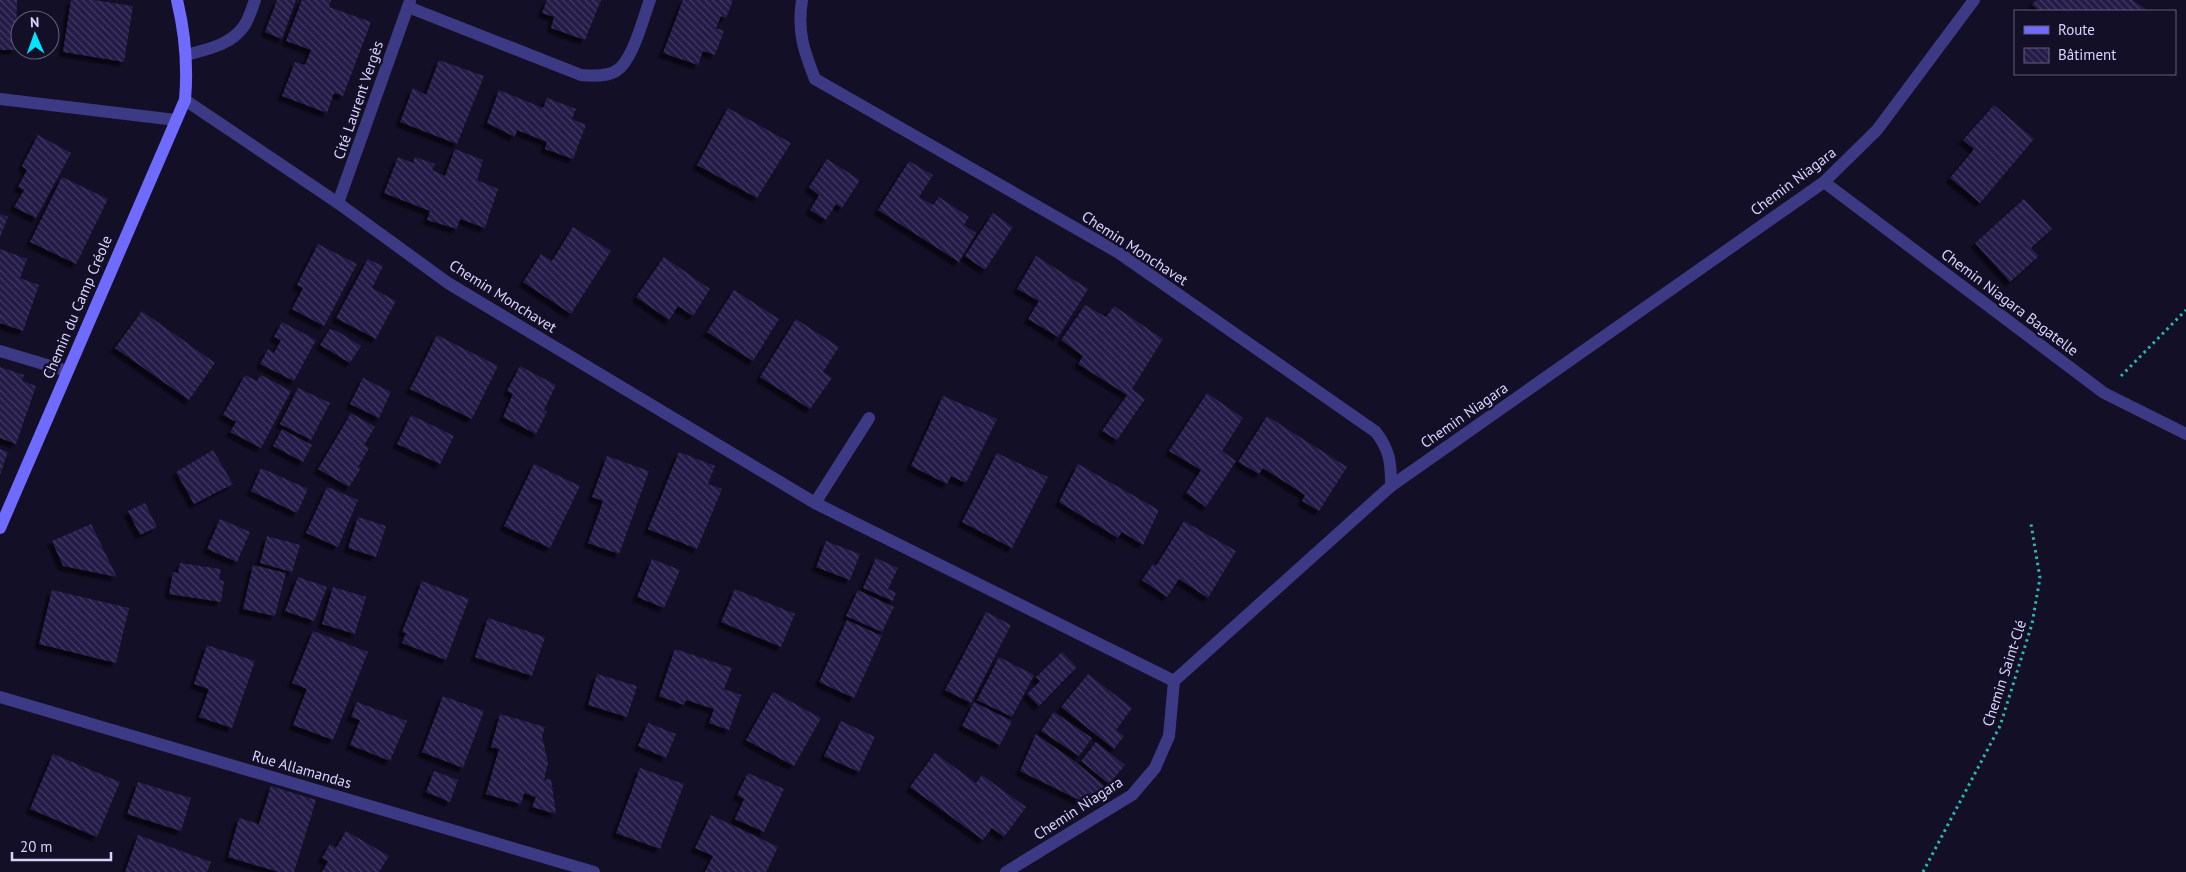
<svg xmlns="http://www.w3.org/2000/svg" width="2186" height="872" font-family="'PT Sans',sans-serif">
  <defs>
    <pattern id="building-back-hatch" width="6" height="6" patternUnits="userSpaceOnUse" patternTransform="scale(1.25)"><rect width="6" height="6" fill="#241b47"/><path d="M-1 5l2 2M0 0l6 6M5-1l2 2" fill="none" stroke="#433b63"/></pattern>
    <filter id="shadow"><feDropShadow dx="-4.5" dy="4.5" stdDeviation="1" flood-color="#0009"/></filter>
  </defs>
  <rect width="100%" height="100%" fill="#130f26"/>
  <g fill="url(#building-back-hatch)" filter="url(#shadow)">
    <path d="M 0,0 L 17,0 L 16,50 L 0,50 Z"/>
    <path d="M 71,0 L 94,0 L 133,6 L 124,62 L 63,52 Z"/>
    <path d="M 277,0 L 296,0 L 282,39 L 265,32 Z"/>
    <path d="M 302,0 L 331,0 L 329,7 L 371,22 L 343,96 L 334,93 L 327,113 L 282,96 L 295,62 L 305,65 L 311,50 L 286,41 Z"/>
    <path d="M 547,0 L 601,0 L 585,40 L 551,28 L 554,17 L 542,13 Z"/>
    <path d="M 683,0 L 733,0 L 726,18 L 721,16 L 716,28 L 724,31 L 715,55 L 703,51 L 698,65 L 663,53 Z"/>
    <path d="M 2036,0 L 2133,0 L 2148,11 L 2040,11 L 2032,5 Z"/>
    <path d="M 439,60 L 484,76 L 457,144 L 400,122 L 413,88 L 426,95 Z"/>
    <path d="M 499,90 L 543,108 L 547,98 L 576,109 L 572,119 L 586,125 L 573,159 L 545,149 L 547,142 L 517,130 L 515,137 L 487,123 Z"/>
    <path d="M 1994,105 L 2034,139 L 1980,203 L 1950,178 L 1974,149 L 1963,140 Z"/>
    <path d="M 728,108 L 791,143 L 757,198 L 697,165 Z"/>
    <path d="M 38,135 L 71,153 L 36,218 L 14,207 L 24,190 L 18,187 L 27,170 L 22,166 Z"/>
    <path d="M 455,149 L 483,160 L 477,180 L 498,189 L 485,228 L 460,219 L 457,229 L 427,220 L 430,211 L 384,193 L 398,157 L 413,163 L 415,157 L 435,164 L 432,170 L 445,176 Z"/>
    <path d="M 827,159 L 860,180 L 842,208 L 836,204 L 826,220 L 810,210 L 819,195 L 809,187 Z"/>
    <path d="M 909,161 L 933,175 L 919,197 L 933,205 L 939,197 L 969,217 L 964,225 L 976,233 L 959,262 L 878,210 Z"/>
    <path d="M 62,177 L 108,199 L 76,264 L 30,242 Z"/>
    <path d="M 2024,199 L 2052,229 L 2031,248 L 2039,256 L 2010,282 L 1975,243 Z"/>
    <path d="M 993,213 L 1013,227 L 985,270 L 965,256 Z"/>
    <path d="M 0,214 L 8,217 L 0,237 Z"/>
    <path d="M 573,227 L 611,251 L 571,314 L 523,282 L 541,254 L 552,261 Z"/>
    <path d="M 318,244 L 357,264 L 324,326 L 292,309 L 303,288 L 297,285 Z"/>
    <path d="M 0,249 L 27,259 L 20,278 L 39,285 L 23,331 L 0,323 Z"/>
    <path d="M 1036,256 L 1088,289 L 1058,337 L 1028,319 L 1039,301 L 1017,289 Z"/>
    <path d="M 664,257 L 710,289 L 693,316 L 678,306 L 669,320 L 636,297 Z"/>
    <path d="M 368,259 L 383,266 L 372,288 L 396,301 L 376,339 L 336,318 Z"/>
    <path d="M 734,290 L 779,319 L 753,361 L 707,332 Z"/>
    <path d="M 1085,305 L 1106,317 L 1114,306 L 1163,339 L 1132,389 L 1145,399 L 1117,440 L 1102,431 L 1127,395 L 1078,364 L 1083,356 L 1061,340 Z"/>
    <path d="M 142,311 L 215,363 L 189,400 L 115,348 Z"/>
    <path d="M 796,319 L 839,347 L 823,372 L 832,378 L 810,409 L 760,377 Z"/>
    <path d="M 282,322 L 316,340 L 294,381 L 260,364 L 268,349 L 274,353 L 281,340 L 274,337 Z"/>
    <path d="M 330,329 L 337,331 L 361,346 L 350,363 L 320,345 Z"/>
    <path d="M 437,335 L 498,366 L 472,419 L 410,389 Z"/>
    <path d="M 520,366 L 556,385 L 544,410 L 547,412 L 536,434 L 503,417 L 513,394 L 507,391 Z"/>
    <path d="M 0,367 L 24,375 L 22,381 L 36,386 L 16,444 L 0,438 Z"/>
    <path d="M 245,375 L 257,381 L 261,375 L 291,391 L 261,448 L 230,432 L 236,422 L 223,415 Z"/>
    <path d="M 363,378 L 391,392 L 379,418 L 350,404 Z"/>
    <path d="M 298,388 L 330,403 L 311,440 L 280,424 Z"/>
    <path d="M 1207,393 L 1243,418 L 1222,451 L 1236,461 L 1206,507 L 1186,493 L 1201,470 L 1169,451 Z"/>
    <path d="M 943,396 L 997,419 L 966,483 L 951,476 L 947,484 L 911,466 Z"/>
    <path d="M 351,413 L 375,427 L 364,445 L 369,448 L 358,467 L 361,468 L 349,487 L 318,469 Z"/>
    <path d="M 411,415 L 454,436 L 440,464 L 397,444 Z"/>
    <path d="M 1267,416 L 1347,467 L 1319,511 L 1302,501 L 1305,495 L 1263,468 L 1259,474 L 1238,462 Z"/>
    <path d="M 282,429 L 312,445 L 303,462 L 273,446 Z"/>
    <path d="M 0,449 L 8,452 L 0,475 Z"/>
    <path d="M 213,450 L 233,484 L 194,504 L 176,472 Z"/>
    <path d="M 679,452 L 715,466 L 708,484 L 722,489 L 697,549 L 648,529 Z"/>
    <path d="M 997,453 L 1048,477 L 1012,548 L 962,522 Z"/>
    <path d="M 607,456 L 649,471 L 619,554 L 588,543 L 603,501 L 592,497 Z"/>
    <path d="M 534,464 L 580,486 L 550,548 L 504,526 Z"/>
    <path d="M 1078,464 L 1159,510 L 1143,545 L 1122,532 L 1118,538 L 1059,502 Z"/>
    <path d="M 261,468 L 308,489 L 297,513 L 251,491 Z"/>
    <path d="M 327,487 L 358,500 L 338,547 L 306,533 Z"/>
    <path d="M 145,503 L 157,527 L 140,535 L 128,511 Z"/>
    <path d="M 358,517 L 386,526 L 376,557 L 348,548 Z"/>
    <path d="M 220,519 L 250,532 L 237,562 L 207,549 Z"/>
    <path d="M 1184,521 L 1236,551 L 1208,598 L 1179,579 L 1167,597 L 1142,580 L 1153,564 L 1156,566 Z"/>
    <path d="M 91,524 L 117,577 L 63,566 L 52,541 Z"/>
    <path d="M 267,536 L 300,545 L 292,572 L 260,563 Z"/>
    <path d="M 826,541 L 860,554 L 850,580 L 816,567 Z"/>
    <path d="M 876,558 L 898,568 L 888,589 L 896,593 L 893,601 L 863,588 Z"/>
    <path d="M 652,559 L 680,570 L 664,608 L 637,597 Z"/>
    <path d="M 180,563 L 221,569 L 219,580 L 224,581 L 221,602 L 169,594 L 173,572 L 178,573 Z"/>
    <path d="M 253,565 L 286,573 L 275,616 L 243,609 Z"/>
    <path d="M 298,577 L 327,587 L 314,621 L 285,611 Z"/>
    <path d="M 422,581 L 469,599 L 446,660 L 402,643 L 406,633 L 402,632 Z"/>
    <path d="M 333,587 L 366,597 L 355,634 L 322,624 Z"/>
    <path d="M 735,589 L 795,614 L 781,647 L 721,622 Z"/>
    <path d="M 52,590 L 129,608 L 116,663 L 39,644 Z"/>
    <path d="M 858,590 L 894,607 L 882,632 L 846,616 Z"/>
    <path d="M 986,612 L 1011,625 L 971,703 L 945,690 Z"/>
    <path d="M 488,618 L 545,637 L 532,676 L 475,657 Z"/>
    <path d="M 847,620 L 882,636 L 854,698 L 819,682 Z"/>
    <path d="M 313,631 L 368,652 L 333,740 L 293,725 L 307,689 L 292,683 Z"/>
    <path d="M 207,645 L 255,661 L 232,728 L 199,717 L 209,689 L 194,684 Z"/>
    <path d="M 675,649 L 732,668 L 724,689 L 741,695 L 729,730 L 709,723 L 714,709 L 686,700 L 684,705 L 659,696 Z"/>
    <path d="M 1062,652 L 1077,667 L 1039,706 L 1027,694 L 1040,681 L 1036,677 Z"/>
    <path d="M 999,657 L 1034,675 L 1012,717 L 977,700 Z"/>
    <path d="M 597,674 L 637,686 L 627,717 L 588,705 Z"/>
    <path d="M 1088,674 L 1132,708 L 1116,730 L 1124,736 L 1114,749 L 1061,707 Z"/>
    <path d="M 773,692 L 821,718 L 794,766 L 746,740 Z"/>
    <path d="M 443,696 L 484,711 L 463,768 L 422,752 Z"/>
    <path d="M 357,702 L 407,721 L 390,761 L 350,745 L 360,720 L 351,717 Z"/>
    <path d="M 974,702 L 1012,721 L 1000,745 L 962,726 Z"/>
    <path d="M 1054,712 L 1092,738 L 1079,756 L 1041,731 Z"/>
    <path d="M 500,714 L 545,727 L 542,736 L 548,763 L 544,780 L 551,779 L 556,814 L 532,807 L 536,797 L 524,793 L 521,804 L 486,794 L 499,749 L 491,747 Z"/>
    <path d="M 841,721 L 875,737 L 859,772 L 824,756 Z"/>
    <path d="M 648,723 L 676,734 L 666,758 L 638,746 Z"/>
    <path d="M 1036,734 L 1077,763 L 1106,787 L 1079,800 L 1020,771 Z"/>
    <path d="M 1096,742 L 1125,765 L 1109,784 L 1081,761 Z"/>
    <path d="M 935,753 L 976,783 L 982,775 L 1026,807 L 1004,837 L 992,828 L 983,840 L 910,787 Z"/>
    <path d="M 53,754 L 120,782 L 97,837 L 30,809 Z"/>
    <path d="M 640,768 L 684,784 L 660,849 L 616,833 Z"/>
    <path d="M 434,771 L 458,780 L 450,802 L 426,792 Z"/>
    <path d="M 748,773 L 784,789 L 764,832 L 735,819 L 744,799 L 737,795 Z"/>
    <path d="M 138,782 L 191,798 L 181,831 L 127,814 Z"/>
    <path d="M 271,786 L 316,800 L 294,872 L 279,872 L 228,857 L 239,818 L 259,824 Z"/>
    <path d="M 711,815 L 778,847 L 766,872 L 705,872 L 713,856 L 695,848 Z"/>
    <path d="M 346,831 L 389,856 L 379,872 L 322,872 L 328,861 L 322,858 L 330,844 L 336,848 Z"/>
    <path d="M 138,835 L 211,862 L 207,872 L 125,872 Z"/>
  </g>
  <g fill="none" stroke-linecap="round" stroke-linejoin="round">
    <g stroke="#2fb8b0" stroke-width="3" stroke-dasharray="2.5 4" stroke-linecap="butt">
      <path d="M 2121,376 L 2186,310"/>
      <path d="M 1923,872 L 2000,726 L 2032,624 L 2040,578 L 2031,524"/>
    </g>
    <path stroke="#3d3a85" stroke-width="12" d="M 802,0 C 797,32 804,51 815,79"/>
    <g stroke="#3d3a85" stroke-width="12">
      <path d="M 408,7 L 581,75 C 592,76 606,77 616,71 C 633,61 643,18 650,0"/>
      <path d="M 186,55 C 208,49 231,45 244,26 C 249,19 252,8 255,0"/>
      <path d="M 815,79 L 1119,253 L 1376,432 C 1390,451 1391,462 1391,486"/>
      <path d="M 0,99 L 176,120"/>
      <path d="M 185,100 L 338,203 L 448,283 L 815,503 L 1174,681"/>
      <path d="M 1824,182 L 2104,393 L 2186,434"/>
      <path d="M 338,203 L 410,1"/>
      <path d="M 0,351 L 67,371"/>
      <path d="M 815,503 L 869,418"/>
      <path d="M 0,697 L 594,872"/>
      <path d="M 1006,872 L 1132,795 L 1155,768 L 1169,736 L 1174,681 L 1391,486 L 1824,182 L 1877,130 L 1974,0"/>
    </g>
    <path stroke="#6f6bff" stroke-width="12" d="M 0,528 L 185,100 C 188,66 185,33 177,0"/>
  </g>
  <g text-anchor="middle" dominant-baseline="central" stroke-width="5" stroke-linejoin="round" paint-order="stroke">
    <g font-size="15" fill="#d9d4ff" stroke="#130f26">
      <text transform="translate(358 100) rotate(-71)">Cité Laurent Vergès</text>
      <text transform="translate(1793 181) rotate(-37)">Chemin Niagara</text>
      <text transform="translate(1135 248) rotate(33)">Chemin Monchavet</text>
      <text transform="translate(503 296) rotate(32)">Chemin Monchavet</text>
      <text transform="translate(2010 302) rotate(37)">Chemin Niagara Bagatelle</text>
      <text transform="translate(77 307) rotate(-67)">Chemin du Camp Créole</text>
      <text transform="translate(1464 415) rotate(-35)">Chemin Niagara</text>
      <text transform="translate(2004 673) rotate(-72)">Chemin Saint-Clé</text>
      <text transform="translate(302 769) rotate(16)">Rue Allamandas</text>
      <text transform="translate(1078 808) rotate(-33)">Chemin Niagara</text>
    </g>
  </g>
  <rect x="2014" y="10" width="162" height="65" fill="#130f26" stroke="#625e7d"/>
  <rect x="2024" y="26" width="25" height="8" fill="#6f6bff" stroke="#625e7d"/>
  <text x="2058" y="35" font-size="15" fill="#d9d4ff">Route</text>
  <rect x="2024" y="48" width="25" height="15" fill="url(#building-back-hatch)" stroke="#625e7d"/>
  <text x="2058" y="60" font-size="15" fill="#d9d4ff">Bâtiment</text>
  <g transform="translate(35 35) rotate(358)"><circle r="24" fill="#130f26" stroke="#625e7d"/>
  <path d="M0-4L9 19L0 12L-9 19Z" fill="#00e5ff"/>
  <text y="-8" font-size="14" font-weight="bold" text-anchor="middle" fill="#d9d4ff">N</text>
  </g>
  <path d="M12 852v8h99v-8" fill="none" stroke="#d9d4ff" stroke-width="2.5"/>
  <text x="20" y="852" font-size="15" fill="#d9d4ff" stroke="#130f26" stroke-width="4" paint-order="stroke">20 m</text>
</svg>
